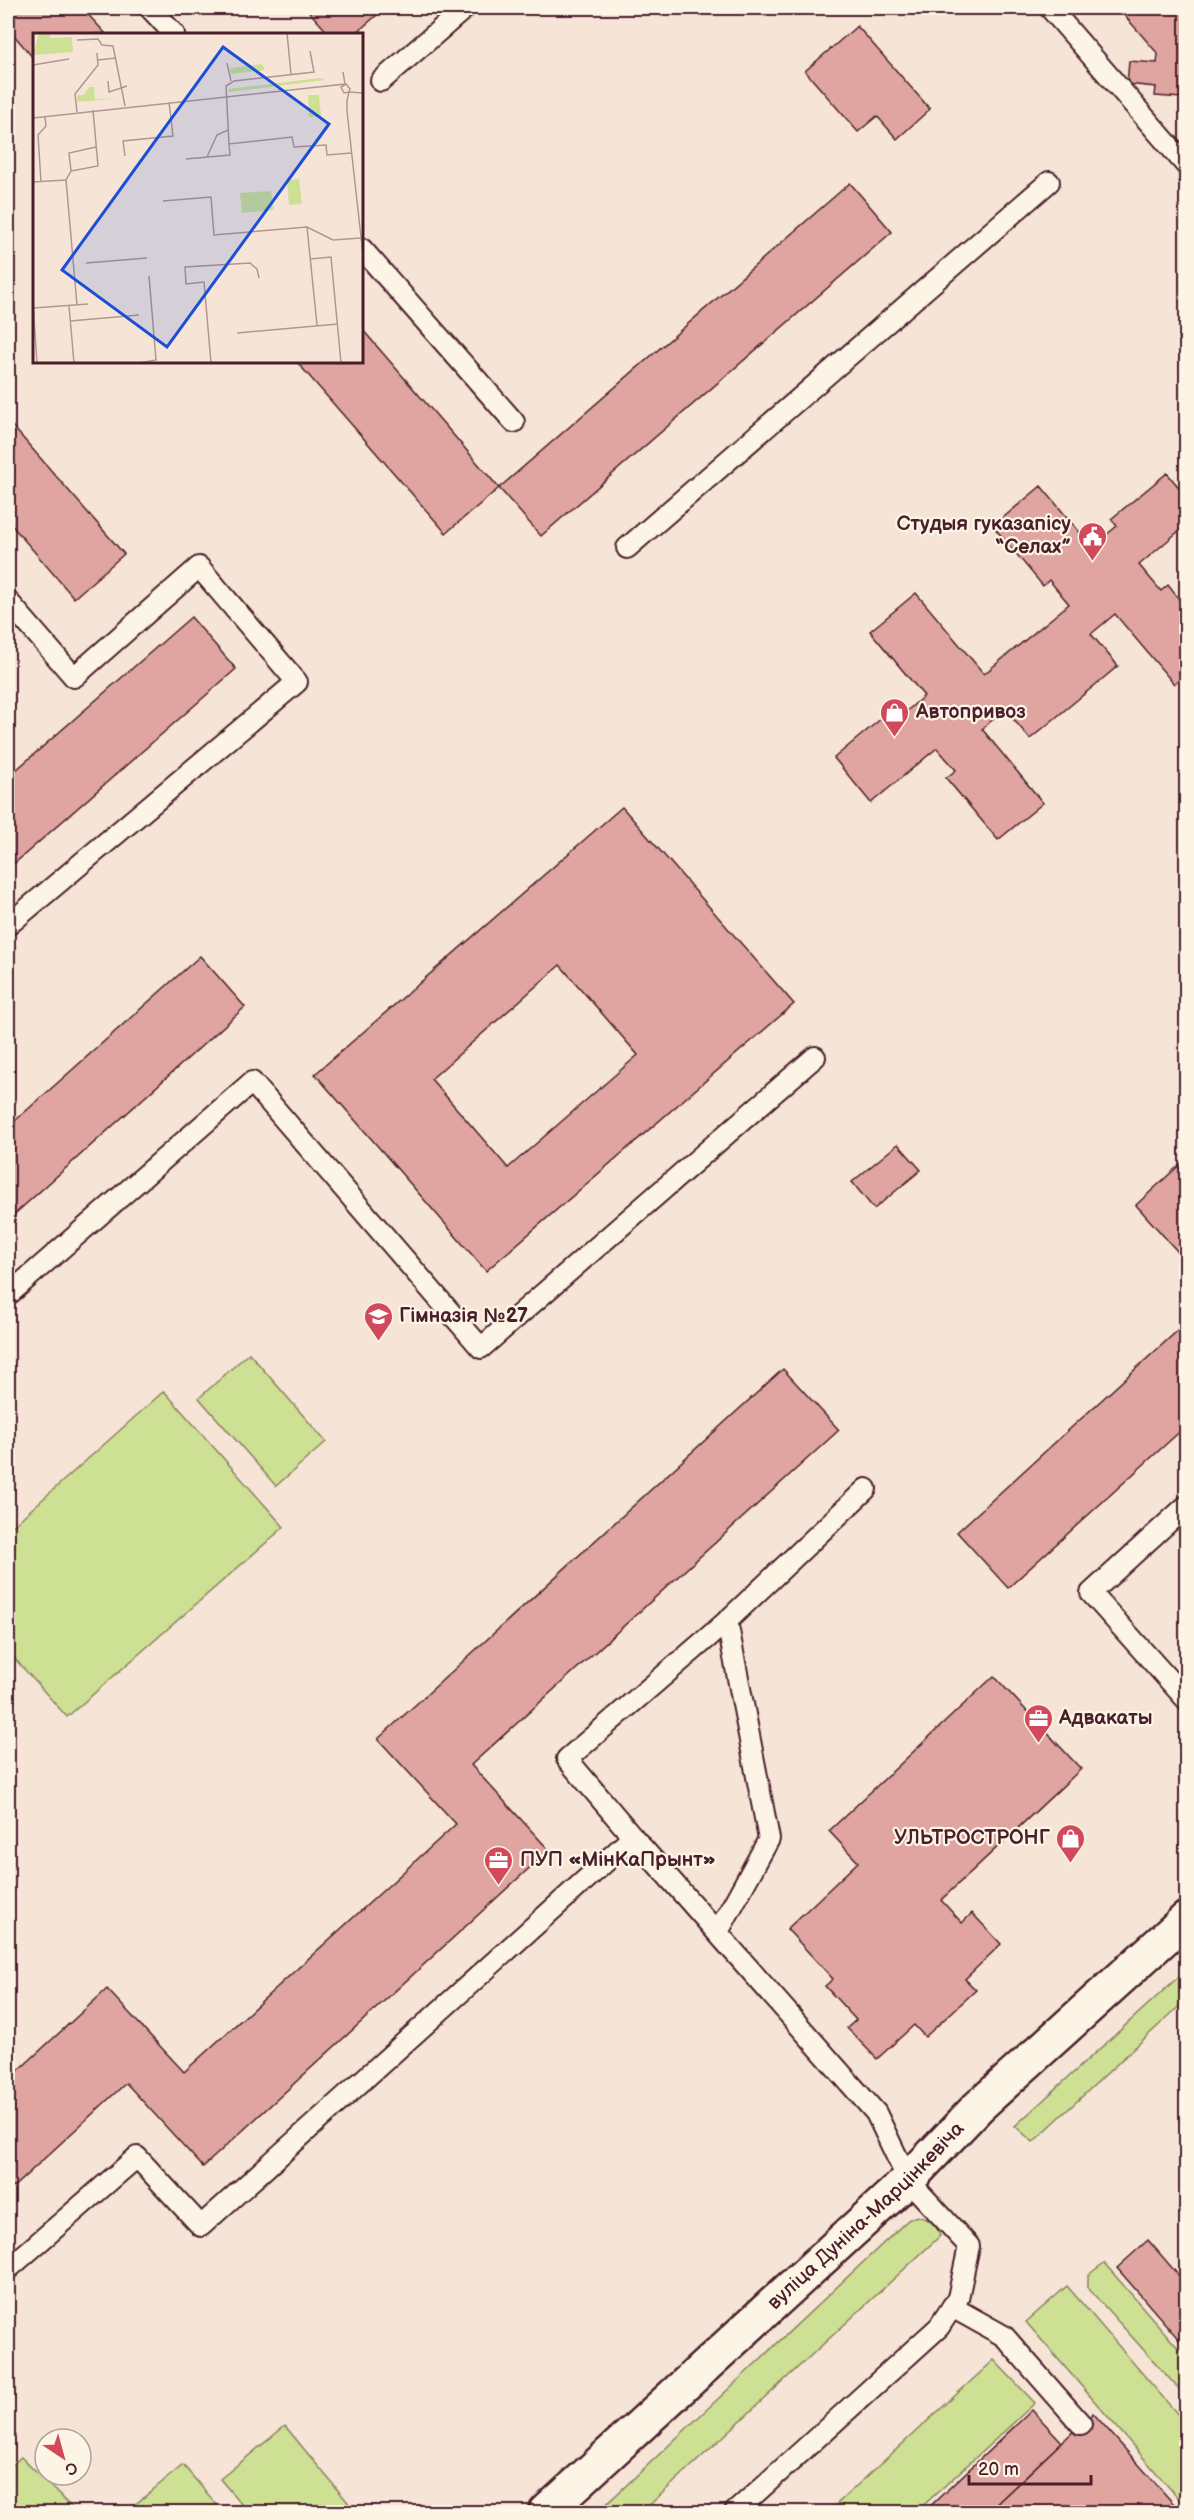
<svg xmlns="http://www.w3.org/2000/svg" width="1194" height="2520" font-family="'Balsamiq Sans',sans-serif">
  <rect width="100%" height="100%" fill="#f6e5d7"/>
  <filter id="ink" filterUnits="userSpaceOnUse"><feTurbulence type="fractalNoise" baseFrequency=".0167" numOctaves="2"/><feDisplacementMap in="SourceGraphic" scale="12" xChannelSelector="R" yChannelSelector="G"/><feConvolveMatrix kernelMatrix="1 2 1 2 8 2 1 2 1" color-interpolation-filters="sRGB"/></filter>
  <g filter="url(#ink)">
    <g fill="#cde094" stroke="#8c8060" stroke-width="1.5">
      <path d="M 249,1353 L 326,1442 L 276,1486 L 199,1398 Z"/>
      <path d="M 164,1391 L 284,1527 L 67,1717 L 8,1651 L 8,1530 Z"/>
      <path d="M 1186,1970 L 1186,2000 L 1033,2142 L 1015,2126 Z"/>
      <path d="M 917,2216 C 930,2220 936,2223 940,2236 L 642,2512 L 598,2512 L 908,2220 Z"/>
      <path d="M 1104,2263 L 1186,2357 L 1186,2397 L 1088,2288 L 1088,2275 Z"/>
      <path d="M 1067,2286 L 1186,2424 L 1186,2507 L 1026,2322 Z"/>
      <path d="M 994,2360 L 1035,2403 L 916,2512 L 828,2512 Z"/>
      <path d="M 285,2426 L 356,2512 L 248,2512 L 220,2479 Z"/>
      <path d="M 21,2457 L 76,2512 L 8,2512 L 8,2468 Z"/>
      <path d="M 183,2465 L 223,2512 L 126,2512 Z"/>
    </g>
    <g fill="#e0a5a0" stroke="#4a1f2b" stroke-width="1.5" fill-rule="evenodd">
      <path d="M 8,8 L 82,8 L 106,34 L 34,34 L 34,59 L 8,28 Z"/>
      <path d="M 306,8 L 385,8 L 355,34 L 329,34 Z"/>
      <path d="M 1118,8 L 1186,8 L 1186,88 L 1183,84 L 1182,98 L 1155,96 L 1156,87 L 1127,84 L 1129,61 L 1157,63 L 1158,54 Z"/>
      <path d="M 857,26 L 930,109 L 897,139 L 877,116 L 858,132 L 805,71 Z"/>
      <path d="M 850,183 L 892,232 L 541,536 L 499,488 Z"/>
      <path d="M 362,329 L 499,488 L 446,533 L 297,362 L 362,362 Z"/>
      <path d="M 8,421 L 124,554 L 74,598 L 8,521 Z"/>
      <path d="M 1167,473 L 1186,496 L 1186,525 L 1139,565 L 1161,591 L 1168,585 L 1186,608 L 1186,674 L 1174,684 L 1115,614 L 1091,634 L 1118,666 L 1030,739 L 1005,709 L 982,729 L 1043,803 L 998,840 L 946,778 L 956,770 L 937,748 L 871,803 L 834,758 L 895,707 L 902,715 L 924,696 L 870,631 L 916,593 L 984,674 L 1069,604 L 1049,580 L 1043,586 L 993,526 L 1041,486 L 1092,547 L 1117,526 L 1111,519 Z"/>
      <path d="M 191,617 L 236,669 L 8,869 L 8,777 Z"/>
      <path d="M 622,807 L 794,1004 L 486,1271 L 315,1074 ZM 560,965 L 638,1055 L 508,1168 L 431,1079 Z"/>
      <path d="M 200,956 L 245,1007 L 8,1220 L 8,1127 Z"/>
      <path d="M 898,1144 L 921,1170 L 874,1209 L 852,1182 Z"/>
      <path d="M 1186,1159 L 1186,1261 L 1136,1205 Z"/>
      <path d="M 1186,1323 L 1186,1426 L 1008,1588 L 957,1532 Z"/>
      <path d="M 783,1369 L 839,1430 L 471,1765 L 549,1850 L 203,2167 L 126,2083 L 8,2192 L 8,2080 L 107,1989 L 184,2072 L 456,1824 L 378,1739 Z"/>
      <path d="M 994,1676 L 1081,1769 L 941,1900 L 962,1923 L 972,1913 L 1001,1944 L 965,1979 L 976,1990 L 925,2037 L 914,2025 L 877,2059 L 847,2028 L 856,2020 L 825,1986 L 833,1979 L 787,1929 L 858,1862 L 829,1831 Z"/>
      <path d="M 1148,2240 L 1186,2284 L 1186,2337 L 1181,2342 L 1117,2268 Z"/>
      <path d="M 1032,2410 L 1062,2442 L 988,2512 L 924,2512 Z"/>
      <path d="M 1093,2413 L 1181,2512 L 988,2512 L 1062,2442 Z"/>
    </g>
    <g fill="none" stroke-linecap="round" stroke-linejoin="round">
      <defs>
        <g id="lane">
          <path d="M 150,8 L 174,34"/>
          <path d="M 1050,8 L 1186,165"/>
          <path d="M 381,81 L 465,8"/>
          <path d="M 362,249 L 514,422"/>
          <path d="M 627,548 L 1049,182"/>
          <path d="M 8,601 L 74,677 L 199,567 L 297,682 L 8,925"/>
          <path d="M 8,1295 L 252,1082 L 481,1348 L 815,1057"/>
          <path d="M 1186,1506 L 1091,1593 L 1186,1699"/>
          <path d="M 633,1837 L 567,1759 L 727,1621 L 866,1489"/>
          <path d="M 718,1932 L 769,1839 L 727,1621"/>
          <path d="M 8,2269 L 137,2157 L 201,2226 L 633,1837 L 876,2113 L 908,2180 L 969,2246 L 958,2298 L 939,2327 L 735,2512"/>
          <path d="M 952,2307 L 1004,2336 L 1081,2424"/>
        </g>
        <g id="secondary">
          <path id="s1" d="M 546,2512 L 908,2180 L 978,2107 L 1186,1919"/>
        </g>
      </defs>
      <use href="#lane" stroke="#4a1f2b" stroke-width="24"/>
      <use href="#secondary" stroke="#4a1f2b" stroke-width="38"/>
      <use href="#lane" stroke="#fcf5e5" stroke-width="20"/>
      <use href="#secondary" stroke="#fcf5e5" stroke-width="33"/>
    </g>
  </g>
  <defs>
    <symbol id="civic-pin" viewBox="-11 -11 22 30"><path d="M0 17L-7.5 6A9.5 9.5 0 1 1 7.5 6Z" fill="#d1495b" stroke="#fcf5e5"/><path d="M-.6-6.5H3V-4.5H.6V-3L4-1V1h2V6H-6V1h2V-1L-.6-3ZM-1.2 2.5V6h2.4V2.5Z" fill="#fff"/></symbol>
    <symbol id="shop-pin" viewBox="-11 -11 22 30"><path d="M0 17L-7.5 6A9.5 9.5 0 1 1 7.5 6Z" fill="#d1495b" stroke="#fcf5e5"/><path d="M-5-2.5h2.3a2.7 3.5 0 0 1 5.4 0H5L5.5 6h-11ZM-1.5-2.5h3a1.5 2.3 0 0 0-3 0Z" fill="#fff"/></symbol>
    <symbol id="school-pin" viewBox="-11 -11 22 30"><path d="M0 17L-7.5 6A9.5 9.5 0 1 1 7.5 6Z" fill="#d1495b" stroke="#fcf5e5"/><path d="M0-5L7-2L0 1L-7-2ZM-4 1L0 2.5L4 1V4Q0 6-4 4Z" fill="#fff"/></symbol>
    <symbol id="office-pin" viewBox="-11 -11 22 30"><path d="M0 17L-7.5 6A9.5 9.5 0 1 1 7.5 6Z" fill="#d1495b" stroke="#fcf5e5"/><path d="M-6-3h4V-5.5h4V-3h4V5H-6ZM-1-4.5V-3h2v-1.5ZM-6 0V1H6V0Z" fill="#fff"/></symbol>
  </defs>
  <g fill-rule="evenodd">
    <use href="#civic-pin" x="1076" y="520" width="33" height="45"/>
    <use href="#shop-pin" x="878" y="696" width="33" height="45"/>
    <use href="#school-pin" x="362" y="1300" width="33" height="45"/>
    <use href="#office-pin" x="1022" y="1702" width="33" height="45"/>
    <use href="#shop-pin" x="1054" y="1822" width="33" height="45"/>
    <use href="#office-pin" x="482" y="1844" width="33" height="45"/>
  </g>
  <g text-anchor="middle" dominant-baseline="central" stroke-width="4.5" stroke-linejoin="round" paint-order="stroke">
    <g font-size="20" font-weight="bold" fill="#4a1f2b" stroke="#fcf5e5" text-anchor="start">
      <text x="1071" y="524" text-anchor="end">Студыя гуказапісу<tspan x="1071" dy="23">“Селах”</tspan></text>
      <text x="916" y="712">Автопривоз</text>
      <text x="399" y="1316">Гімназія №27</text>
      <text x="1059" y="1718">Адвакаты</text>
      <text x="1050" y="1838" text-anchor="end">УЛЬТРОСТРОНГ</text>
      <text x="520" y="1860">ПУП «МінКаПрынт»</text>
    </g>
    <g font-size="20" fill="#4a1f2b" stroke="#fcf5e5">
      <text stroke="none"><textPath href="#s1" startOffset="436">вуліца Дуніна-Марцінкевіча</textPath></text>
    </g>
  </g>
  <g transform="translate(33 33)">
    <rect width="330" height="330" fill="#f6e5d7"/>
    <path d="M 6,0 L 16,0 L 18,5 L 39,4 L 40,19 L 0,22 ZM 229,31 L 232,37 L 198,41 L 197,35 ZM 287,45 L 292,47 L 196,59 L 195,56 ZM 56,54 L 61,54 L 62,66 L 85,65 L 45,69 L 44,62 L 51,62 ZM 275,62 L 286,62 L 288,83 L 276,84 ZM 266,146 L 269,171 L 256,172 L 254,147 ZM 238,158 L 241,177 L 209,180 L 207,160 Z" fill="#cde094"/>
    <path fill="none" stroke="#b19692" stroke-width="1.5" d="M 254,0 L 258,41M 44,7 L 65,6 L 69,12 L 80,13 L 92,73M 277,18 L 281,39 L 201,48 L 193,53 L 196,111 L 259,104 L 261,114 L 293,112 L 294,122 L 318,120M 65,27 L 83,25M 194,30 L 198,48M 0,32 L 36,26M 75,48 L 76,59 L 94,53M 330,60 L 316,59 L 311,60 L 308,54 L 313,51 L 317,56 L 316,59 L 314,68 L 314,78 L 330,222M 44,79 L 42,61 L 65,32 L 64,20M 0,85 L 312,51 L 310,39M 92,123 L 90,108 L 140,103 L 136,69M 174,124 L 184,102 L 195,97M 153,126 L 197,122 L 196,111M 38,138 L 65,133 L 60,77M 0,149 L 33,147M 8,149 L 5,102 L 13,93 L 12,84M 130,168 L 178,164 L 181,202 L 274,194 L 300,207 L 328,205M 274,194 L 284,292M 277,226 L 298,224 L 308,330M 53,230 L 114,225M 0,270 L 4,330M 44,272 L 33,147 L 38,138 L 36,120 L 63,114M 36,273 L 41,330M 0,275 L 55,271M 37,288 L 106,282M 204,300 L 305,291M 106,330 L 123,327 L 116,243M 178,330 L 171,249 L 153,251 L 152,234 L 217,230 L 224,236 L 226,245"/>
    <path fill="#1d4ed8" fill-opacity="0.15" stroke="#1d4ed8" stroke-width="3" d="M 190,14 L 296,91 L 134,314 L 29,237 Z"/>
    <rect width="330" height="330" fill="none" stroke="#4a1f2b" stroke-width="3"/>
  </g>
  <rect width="1194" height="2520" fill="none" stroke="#fcf5e5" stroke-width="30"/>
  <rect x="15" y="15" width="1164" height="2490" fill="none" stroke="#4a1f2b" stroke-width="2" filter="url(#ink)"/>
  <g transform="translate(63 2457) rotate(144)"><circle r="28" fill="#fcf5e5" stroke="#b59f9b" stroke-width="1.5"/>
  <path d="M0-4.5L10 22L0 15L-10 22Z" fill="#d1495b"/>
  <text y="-9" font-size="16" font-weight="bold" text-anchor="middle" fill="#4a1f2b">С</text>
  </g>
  <path d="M969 2475v9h122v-9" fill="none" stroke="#4a1f2b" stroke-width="3"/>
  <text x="978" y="2475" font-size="18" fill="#4a1f2b" stroke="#fcf5e5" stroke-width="4.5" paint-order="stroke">20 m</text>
</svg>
